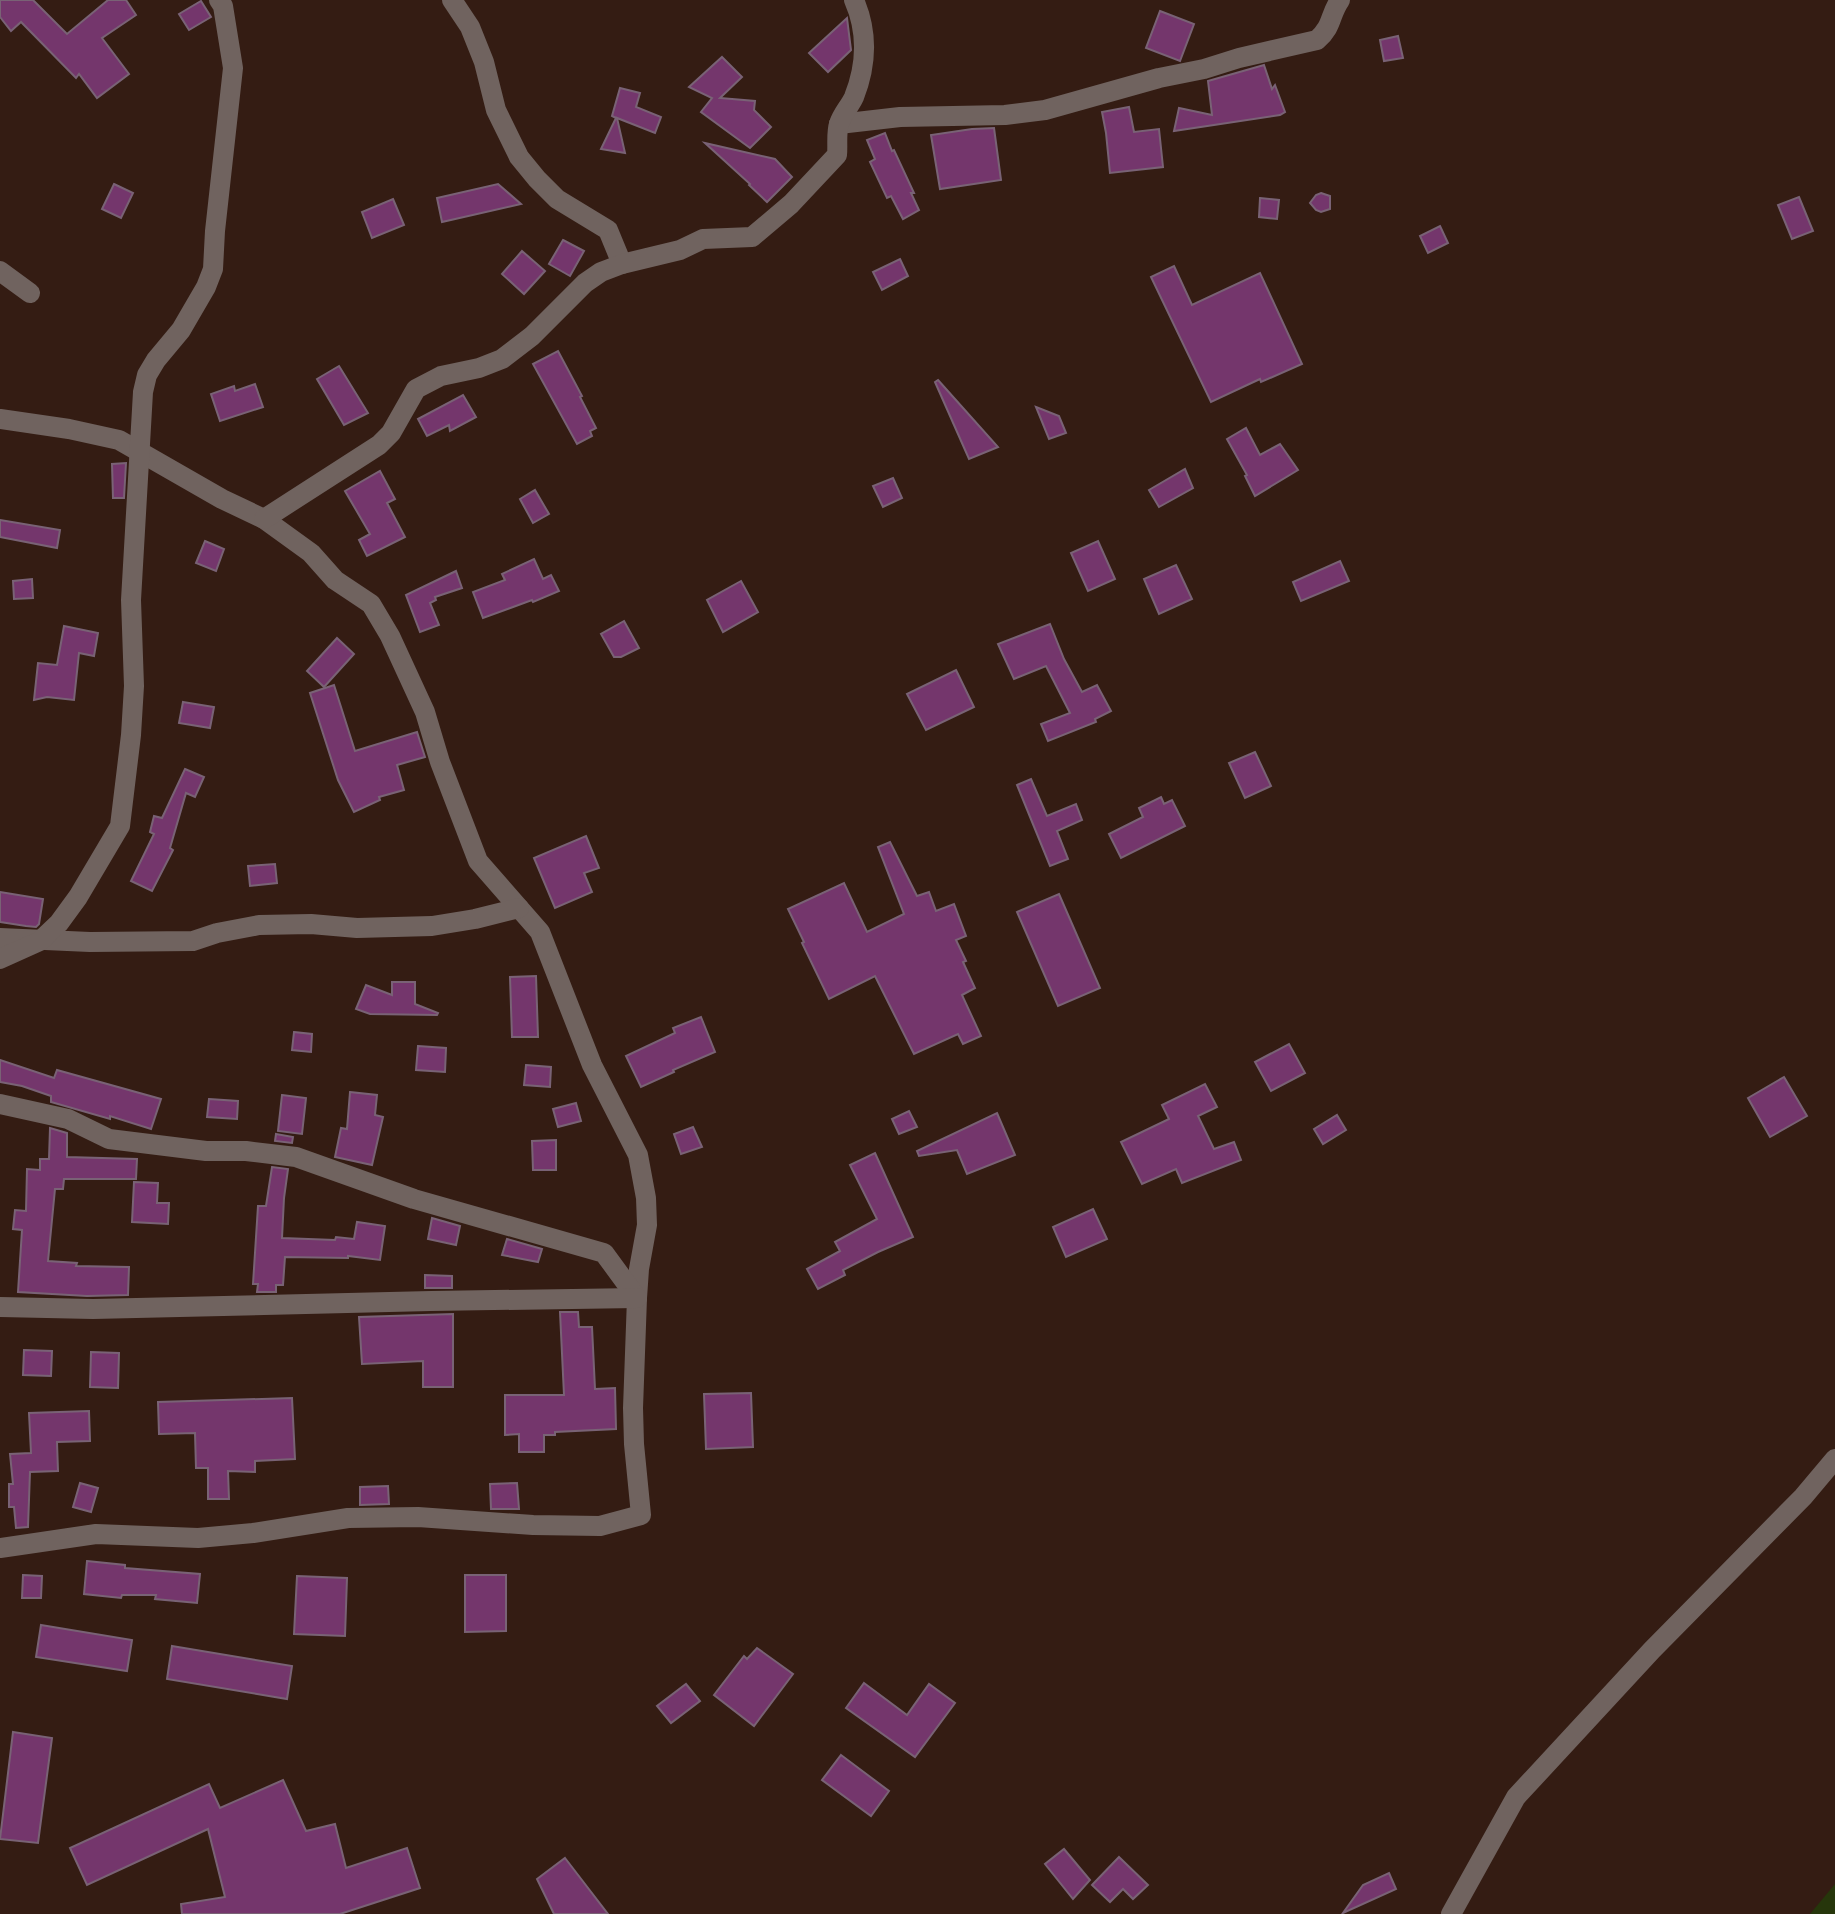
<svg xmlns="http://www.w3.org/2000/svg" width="1835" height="1914" font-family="'Alegreya Sans',sans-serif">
  <rect width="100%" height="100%" fill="#341c13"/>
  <path fill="#26360b" d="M 1835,1884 L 1835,1914 L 1810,1914 Z"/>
  <g fill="#74366c" stroke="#796275" stroke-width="2">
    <path d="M 0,0 L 33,0 L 67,34 L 108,0 L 126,0 L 136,15 L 102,38 L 129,74 L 97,98 L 79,74 L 76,78 L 21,22 L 11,31 L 0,17 Z"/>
    <path d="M 201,1 L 211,17 L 189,30 L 179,14 Z"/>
    <path d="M 1160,11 L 1194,24 L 1180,61 L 1146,48 Z"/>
    <path d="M 847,18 L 851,50 L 828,72 L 809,53 Z"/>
    <path d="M 1398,36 L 1403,58 L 1384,61 L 1380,40 Z"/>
    <path d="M 722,57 L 742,77 L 720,98 L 755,101 L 754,110 L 771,127 L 750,148 L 701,112 L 712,98 L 689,87 Z"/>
    <path d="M 1264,65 L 1272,89 L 1275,85 L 1285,112 L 1280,115 L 1174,131 L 1179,108 L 1212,115 L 1208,81 Z"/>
    <path d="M 620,88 L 640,93 L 636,107 L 661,117 L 655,133 L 617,118 L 625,153 L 601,149 L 616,118 L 612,116 Z"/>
    <path d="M 1129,107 L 1134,132 L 1159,129 L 1163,167 L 1110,173 L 1106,133 L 1102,112 Z"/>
    <path d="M 994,128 L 1001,180 L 940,189 L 931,135 L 972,129 Z"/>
    <path d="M 885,133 L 892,151 L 894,150 L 914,193 L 911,193 L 919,210 L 903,219 L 891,196 L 887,198 L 870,162 L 875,159 L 867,140 Z"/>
    <path d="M 705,143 L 775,159 L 792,177 L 767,202 L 749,185 L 750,184 Z"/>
    <path d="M 114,184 L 133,193 L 121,218 L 102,209 Z"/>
    <path d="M 498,184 L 521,204 L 442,222 L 437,198 Z"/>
    <path d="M 1321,193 L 1330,196 L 1330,209 L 1321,212 L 1316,210 L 1310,203 L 1316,195 Z"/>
    <path d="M 1799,197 L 1813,231 L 1792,239 L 1778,205 Z"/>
    <path d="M 1260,198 L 1279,200 L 1277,219 L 1259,217 Z"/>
    <path d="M 393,199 L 404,225 L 372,238 L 362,212 Z"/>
    <path d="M 1440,226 L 1448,243 L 1428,253 L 1420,236 Z"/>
    <path d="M 563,240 L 584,251 L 570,276 L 549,264 Z"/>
    <path d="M 522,251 L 545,271 L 524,294 L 502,274 Z"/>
    <path d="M 900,259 L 908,276 L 882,290 L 873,272 Z"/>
    <path d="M 1174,266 L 1192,305 L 1260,273 L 1302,364 L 1261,382 L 1260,379 L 1211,402 L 1151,277 Z"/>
    <path d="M 558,351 L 582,396 L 580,397 L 596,428 L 590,431 L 592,436 L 577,444 L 533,364 Z"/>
    <path d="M 339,366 L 368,413 L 344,425 L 317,379 Z"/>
    <path d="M 938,380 L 998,447 L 969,459 L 935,382 Z"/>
    <path d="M 255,384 L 263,407 L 220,421 L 211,394 L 234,386 L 235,391 Z"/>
    <path d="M 463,395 L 476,417 L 450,431 L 449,425 L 427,436 L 418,419 Z"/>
    <path d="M 1036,407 L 1059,416 L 1066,433 L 1049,439 Z"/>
    <path d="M 1246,428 L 1260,455 L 1280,444 L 1298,470 L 1255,496 L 1245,476 L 1247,475 L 1227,439 Z"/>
    <path d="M 126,463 L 124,498 L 113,498 L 112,464 Z"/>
    <path d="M 1185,469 L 1193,488 L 1159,507 L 1149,490 Z"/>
    <path d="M 380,471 L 395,499 L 387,503 L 405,537 L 367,556 L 359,540 L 370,534 L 345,491 Z"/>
    <path d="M 893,478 L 902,498 L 883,507 L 873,486 Z"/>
    <path d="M 535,490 L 549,514 L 533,523 L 520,499 Z"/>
    <path d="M 0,520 L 60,530 L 57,548 L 0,537 Z"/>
    <path d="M 205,541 L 224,549 L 216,571 L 196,563 Z"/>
    <path d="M 1098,541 L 1115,579 L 1088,591 L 1071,553 Z"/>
    <path d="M 534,559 L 543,579 L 551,575 L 559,591 L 533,602 L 532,600 L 483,618 L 473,592 L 505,580 L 502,574 Z"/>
    <path d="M 1340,561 L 1349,581 L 1301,601 L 1293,582 Z"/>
    <path d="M 1176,565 L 1192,599 L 1159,614 L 1144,579 Z"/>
    <path d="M 456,571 L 462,588 L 435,597 L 436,600 L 430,603 L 439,625 L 420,632 L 406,595 Z"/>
    <path d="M 32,579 L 33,598 L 14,599 L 13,581 Z"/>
    <path d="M 741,581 L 758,612 L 723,632 L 707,600 Z"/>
    <path d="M 624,621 L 639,648 L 621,657 L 614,657 L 601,634 Z"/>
    <path d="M 1050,624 L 1064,659 L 1082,692 L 1097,685 L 1111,711 L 1095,719 L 1096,722 L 1048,741 L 1041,724 L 1070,713 L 1046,666 L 1014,679 L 998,644 Z"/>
    <path d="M 64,626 L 98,633 L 94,656 L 79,653 L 74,700 L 47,697 L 34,700 L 38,663 L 57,665 Z"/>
    <path d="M 337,638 L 354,654 L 324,687 L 307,671 Z"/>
    <path d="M 956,670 L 974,707 L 926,730 L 907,694 Z"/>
    <path d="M 334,685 L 355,751 L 417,732 L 425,757 L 397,765 L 404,790 L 379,797 L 380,800 L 354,812 L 338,780 L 310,693 Z"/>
    <path d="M 183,702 L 214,707 L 210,728 L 179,723 Z"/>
    <path d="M 1255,752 L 1271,786 L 1245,798 L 1229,763 Z"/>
    <path d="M 185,769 L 204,777 L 195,797 L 186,793 L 170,848 L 173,850 L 152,891 L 131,881 L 154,834 L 150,832 L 154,816 L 162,818 Z"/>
    <path d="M 1031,779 L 1047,816 L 1076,804 L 1082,820 L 1057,831 L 1068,859 L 1050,866 L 1017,785 Z"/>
    <path d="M 1161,797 L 1164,804 L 1172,800 L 1185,826 L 1121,858 L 1109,834 L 1143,817 L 1139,808 Z"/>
    <path d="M 586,836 L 599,868 L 584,873 L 592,892 L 555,908 L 534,858 Z"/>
    <path d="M 890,842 L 917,896 L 929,892 L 936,911 L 954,904 L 966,936 L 956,940 L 966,961 L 963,962 L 975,988 L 962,995 L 981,1036 L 963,1044 L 958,1034 L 914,1054 L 875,976 L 829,999 L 802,943 L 804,942 L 788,909 L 844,883 L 867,932 L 904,914 L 878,847 Z"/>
    <path d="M 275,864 L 277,883 L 250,886 L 248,866 Z"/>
    <path d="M 0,892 L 43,899 L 39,924 L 36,927 L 26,926 L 0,922 Z"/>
    <path d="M 1059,894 L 1100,988 L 1058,1006 L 1017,912 Z"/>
    <path d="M 536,976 L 538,1037 L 512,1037 L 510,977 Z"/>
    <path d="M 392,982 L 415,982 L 415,1004 L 438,1013 L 437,1015 L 370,1014 L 356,1009 L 366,985 L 392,995 Z"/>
    <path d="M 701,1017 L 715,1052 L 673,1070 L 674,1072 L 641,1087 L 626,1056 L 675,1033 L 673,1028 Z"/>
    <path d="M 294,1032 L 312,1034 L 311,1052 L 292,1050 Z"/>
    <path d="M 1289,1044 L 1305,1073 L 1271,1091 L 1255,1062 Z"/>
    <path d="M 418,1046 L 446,1048 L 445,1072 L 416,1070 Z"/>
    <path d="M 0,1060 L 54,1078 L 57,1070 L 161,1099 L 151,1129 L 110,1116 L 110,1119 L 51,1102 L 51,1096 L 22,1086 L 0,1082 Z"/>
    <path d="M 526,1065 L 551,1067 L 550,1087 L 524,1085 Z"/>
    <path d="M 1784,1077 L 1807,1116 L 1770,1137 L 1748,1098 Z"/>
    <path d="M 1205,1084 L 1217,1107 L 1198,1116 L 1214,1149 L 1234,1142 L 1241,1160 L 1182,1183 L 1176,1169 L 1142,1184 L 1121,1142 L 1169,1119 L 1162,1105 Z"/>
    <path d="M 350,1092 L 377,1095 L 375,1115 L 383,1117 L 372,1165 L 335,1157 L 341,1128 L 347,1129 Z"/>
    <path d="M 282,1095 L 306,1098 L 302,1134 L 278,1131 Z"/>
    <path d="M 209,1099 L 238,1101 L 237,1119 L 207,1117 Z"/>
    <path d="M 576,1103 L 581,1121 L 558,1127 L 553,1109 Z"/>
    <path d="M 909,1111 L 917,1127 L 899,1134 L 892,1119 Z"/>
    <path d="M 997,1113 L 1015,1155 L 967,1174 L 957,1150 L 919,1156 L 917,1151 Z"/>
    <path d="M 1337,1115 L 1346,1130 L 1323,1144 L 1314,1129 Z"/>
    <path d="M 693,1127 L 702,1147 L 681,1154 L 674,1134 Z"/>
    <path d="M 50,1128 L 67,1133 L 67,1157 L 137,1159 L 136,1179 L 64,1179 L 63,1189 L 55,1189 L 48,1261 L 77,1263 L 76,1266 L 129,1267 L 128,1295 L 87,1296 L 18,1292 L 22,1230 L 13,1229 L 15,1210 L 26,1211 L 27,1169 L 40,1170 L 40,1159 L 49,1159 Z"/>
    <path d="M 276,1134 L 293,1137 L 292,1143 L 275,1141 Z"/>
    <path d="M 556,1140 L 556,1170 L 533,1170 L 532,1141 Z"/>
    <path d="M 875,1153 L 913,1237 L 878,1252 L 843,1270 L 845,1275 L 818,1289 L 807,1269 L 840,1251 L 835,1242 L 877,1219 L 850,1165 Z"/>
    <path d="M 272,1167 L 288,1169 L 284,1198 L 282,1238 L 335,1240 L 336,1237 L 354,1239 L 357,1222 L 385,1226 L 380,1260 L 348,1256 L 348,1258 L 285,1257 L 283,1285 L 276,1285 L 276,1292 L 257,1292 L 258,1284 L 253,1284 L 258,1206 L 266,1206 Z"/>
    <path d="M 134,1182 L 158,1183 L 157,1203 L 169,1203 L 168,1224 L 132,1222 Z"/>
    <path d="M 1093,1209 L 1107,1239 L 1066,1257 L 1053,1227 Z"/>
    <path d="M 432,1218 L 460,1226 L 456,1245 L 428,1239 Z"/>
    <path d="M 507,1239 L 542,1249 L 538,1262 L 502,1255 Z"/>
    <path d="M 425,1275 L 452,1276 L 452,1288 L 425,1288 Z"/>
    <path d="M 560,1312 L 578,1312 L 579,1327 L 592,1327 L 595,1389 L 615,1388 L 616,1429 L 555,1432 L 555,1435 L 544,1435 L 544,1452 L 519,1452 L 519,1434 L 505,1435 L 505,1395 L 564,1395 Z"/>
    <path d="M 453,1314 L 453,1387 L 423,1387 L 423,1361 L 362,1364 L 359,1317 Z"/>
    <path d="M 24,1350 L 52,1351 L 51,1376 L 23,1375 Z"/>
    <path d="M 91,1352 L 119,1353 L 118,1388 L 90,1387 Z"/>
    <path d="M 751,1393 L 753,1447 L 706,1449 L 704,1394 Z"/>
    <path d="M 292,1398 L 295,1459 L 255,1461 L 255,1472 L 228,1471 L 229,1499 L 208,1499 L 208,1468 L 196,1468 L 195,1433 L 159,1434 L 158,1402 Z"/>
    <path d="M 89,1411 L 90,1441 L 57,1442 L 58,1471 L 30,1472 L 28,1527 L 16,1528 L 14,1507 L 9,1507 L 9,1484 L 13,1484 L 10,1454 L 31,1453 L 29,1413 Z"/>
    <path d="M 80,1483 L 98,1488 L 91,1512 L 73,1507 Z"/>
    <path d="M 517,1483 L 519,1509 L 491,1509 L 490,1484 Z"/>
    <path d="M 388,1486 L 389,1504 L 360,1505 L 360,1487 Z"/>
    <path d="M 87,1561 L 125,1565 L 125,1568 L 200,1574 L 197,1603 L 155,1599 L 156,1595 L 122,1595 L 121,1598 L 84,1594 Z"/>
    <path d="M 23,1575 L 42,1576 L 41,1598 L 22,1598 Z"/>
    <path d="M 465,1575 L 506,1575 L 506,1631 L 465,1632 Z"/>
    <path d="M 297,1576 L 347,1578 L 345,1636 L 294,1634 Z"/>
    <path d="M 41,1625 L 132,1640 L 127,1671 L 36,1657 Z"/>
    <path d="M 172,1646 L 292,1666 L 287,1699 L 167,1679 Z"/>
    <path d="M 757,1648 L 793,1674 L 754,1726 L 714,1695 L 744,1656 L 747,1659 Z"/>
    <path d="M 864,1683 L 907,1715 L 929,1684 L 955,1703 L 915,1757 L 846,1708 Z"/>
    <path d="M 686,1684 L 700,1701 L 671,1723 L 657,1706 Z"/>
    <path d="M 13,1732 L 52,1738 L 38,1843 L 0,1839 Z"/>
    <path d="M 841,1755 L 889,1791 L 871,1816 L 822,1780 Z"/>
    <path d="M 283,1780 L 306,1831 L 335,1824 L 346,1868 L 407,1848 L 420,1888 L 340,1914 L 182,1914 L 181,1904 L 225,1897 L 208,1829 L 87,1885 L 70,1848 L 209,1784 L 220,1808 Z"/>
    <path d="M 1064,1849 L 1090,1880 L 1073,1899 L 1045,1864 Z"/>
    <path d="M 1119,1857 L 1148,1885 L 1133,1899 L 1123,1889 L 1110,1902 L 1092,1885 Z"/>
    <path d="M 565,1858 L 608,1914 L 554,1914 L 537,1879 Z"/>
    <path d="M 1389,1873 L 1396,1889 L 1343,1913 L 1363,1885 Z"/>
  </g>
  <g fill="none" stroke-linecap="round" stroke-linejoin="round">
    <g stroke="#70635f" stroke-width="20">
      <path d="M 452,0 L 470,27 L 484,62 L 496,110 L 519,157 L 537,179 L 557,199 L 608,230 L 622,264"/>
      <path d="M 839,124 L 900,117 L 1005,115 L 1045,110 L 1159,78 L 1204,69 L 1239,58 L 1317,40 C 1333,26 1329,16 1340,0"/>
      <path d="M 0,271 L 30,293"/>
      <path d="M 0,419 L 69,429 L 119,440 L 222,499 L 264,519 L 311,553 L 335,580 L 371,604 L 390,636 L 425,712 L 440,762 L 478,861 L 540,932 L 592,1065 L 638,1155 L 646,1198 L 647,1225 L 639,1269 L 637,1298 L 633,1408 L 634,1444 L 641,1515 L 600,1526 L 533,1525 L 418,1517 L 348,1518 L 253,1533 L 198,1538 L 96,1534 L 0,1548"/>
      <path d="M 264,519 L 379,445 L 391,433 L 416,389 L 441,376 L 479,368 L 502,359 L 532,336 L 585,283 L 601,272 L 622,264 L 680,250 L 703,239 L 752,237 L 791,204 L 837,155 C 838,146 836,133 839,124 C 842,114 850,106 854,97 C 867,64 868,32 854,0"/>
      <path d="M 0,938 L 90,942 L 193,941 L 217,933 L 259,925 L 311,924 L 357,928 L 432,926 L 475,919 L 519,908"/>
      <path d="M 0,959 L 40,941 L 59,923 L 78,897 L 120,826 L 131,735 L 134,686 L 131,600 L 143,392 L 147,375 L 156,360 L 181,330 L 206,287 L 213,269 L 215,231 L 233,68 L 223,6 L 219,0"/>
      <path d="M 0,1104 L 68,1119 L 109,1139 L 206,1151 L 246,1151 L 296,1157 L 414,1199 L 604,1253 L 637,1298"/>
      <path d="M 0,1307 L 93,1309 L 431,1301 L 637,1298"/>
      <path d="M 1451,1914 L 1516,1797 L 1652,1650 L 1803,1497 L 1835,1459"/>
    </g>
  </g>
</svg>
